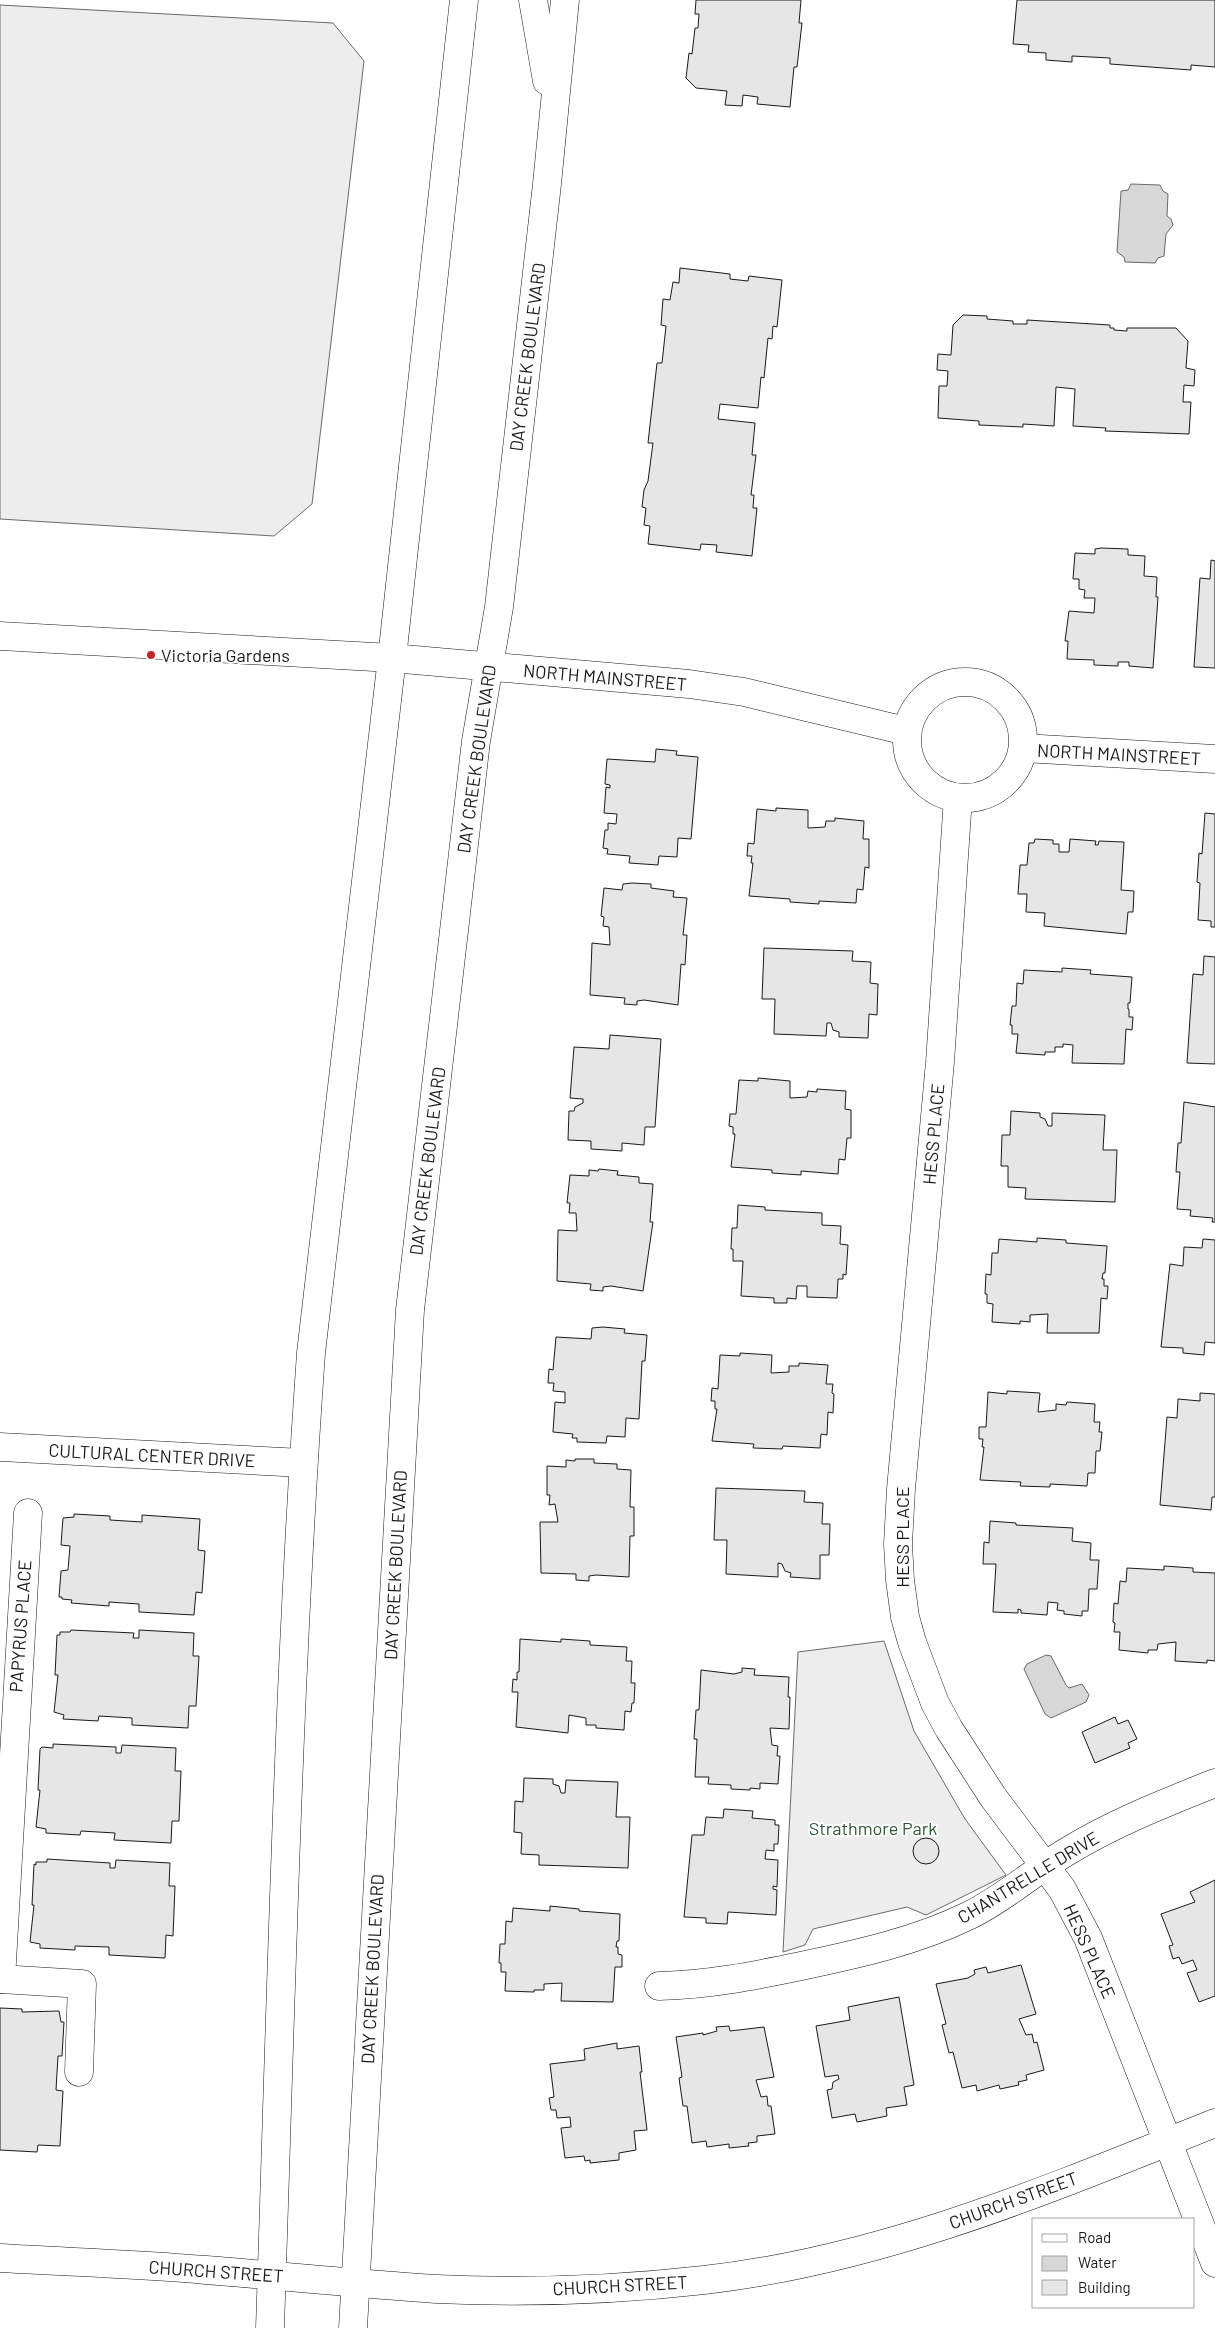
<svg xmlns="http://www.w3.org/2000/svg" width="1215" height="2328" font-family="Barlow,sans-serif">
  <rect width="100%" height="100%" fill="#fff"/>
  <g fill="#ededed" stroke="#6a6a6a">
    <path d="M 0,5 L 333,23 L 364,61 L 312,504 L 274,536 L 0,519 Z"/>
    <path d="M 884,1641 L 914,1731 L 965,1819 L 1006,1875 L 926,1915 L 907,1907 L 813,1929 L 805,1945 L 783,1952 L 798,1652 Z"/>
  </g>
  <g fill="#d7d7d7" stroke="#6a6a6a">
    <path d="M 1131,184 L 1160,185 L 1163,191 L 1168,194 L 1167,216 L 1171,219 L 1173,225 L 1166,234 L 1164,256 L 1158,258 L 1155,263 L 1125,262 L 1124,257 L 1117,252 L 1121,191 L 1128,190 Z"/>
    <path d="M 1046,1655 L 1051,1656 L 1066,1685 L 1069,1688 L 1082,1684 L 1089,1695 L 1086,1702 L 1051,1718 L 1045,1714 L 1024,1669 L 1027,1664 Z"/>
  </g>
  <g fill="#e6e6e6" stroke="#1a1a1a">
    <path d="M 696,0 L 801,0 L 799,23 L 802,23 L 797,67 L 794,67 L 790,107 L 757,104 L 758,97 L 743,95 L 742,106 L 725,105 L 727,91 L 696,88 L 686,78 L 689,53 L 692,54 L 695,28 L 698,28 L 699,14 L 695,14 Z"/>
    <path d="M 1017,0 L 1215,0 L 1215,67 L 1191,65 L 1191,70 L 1110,64 L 1110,58 L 1072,56 L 1072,62 L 1046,60 L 1046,53 L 1028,52 L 1029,45 L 1013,44 Z"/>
    <path d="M 680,268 L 730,274 L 730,279 L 748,281 L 749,276 L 782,280 L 777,327 L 773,326 L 772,339 L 768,338 L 764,378 L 761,377 L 758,408 L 720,404 L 718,419 L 755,423 L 752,455 L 756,455 L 751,495 L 754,495 L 753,508 L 757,508 L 752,556 L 716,552 L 717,545 L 701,544 L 700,550 L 648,544 L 650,526 L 644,525 L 646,508 L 642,507 L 644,490 L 648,481 L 653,443 L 648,443 L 657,363 L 662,363 L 666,326 L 661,325 L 663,299 L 670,300 L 673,282 L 679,283 Z"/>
    <path d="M 963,315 L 987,316 L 987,319 L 1013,321 L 1013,324 L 1027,324 L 1027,320 L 1110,325 L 1110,328 L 1114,328 L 1114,330 L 1127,331 L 1127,328 L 1176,328 L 1188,341 L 1186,368 L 1195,370 L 1194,386 L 1184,385 L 1183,402 L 1191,402 L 1189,434 L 1105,431 L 1106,428 L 1073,426 L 1075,389 L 1056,387 L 1054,426 L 1023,424 L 1023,427 L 979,425 L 979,421 L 938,418 L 939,386 L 947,386 L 948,371 L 937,370 L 938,354 L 951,355 L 953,325 Z"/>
    <path d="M 1101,548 L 1128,549 L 1128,555 L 1145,556 L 1144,576 L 1157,577 L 1156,597 L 1158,597 L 1153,668 L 1129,666 L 1129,662 L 1118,662 L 1118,666 L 1094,665 L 1094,660 L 1067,659 L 1068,641 L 1065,641 L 1069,611 L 1094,613 L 1095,598 L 1084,598 L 1085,590 L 1079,589 L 1079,579 L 1073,579 L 1075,553 L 1095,554 L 1095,549 Z"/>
    <path d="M 1211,560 L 1215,561 L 1215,668 L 1194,667 L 1200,578 L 1210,579 Z"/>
    <path d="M 656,749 L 677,751 L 676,755 L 698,757 L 691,839 L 678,838 L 677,857 L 659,856 L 658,865 L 629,863 L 630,856 L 607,854 L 608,849 L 603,848 L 605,830 L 608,830 L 608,823 L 616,824 L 617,814 L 604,813 L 606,787 L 610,788 L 610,785 L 605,784 L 607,759 L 655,762 Z"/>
    <path d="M 776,808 L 808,810 L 808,828 L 825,827 L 826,821 L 835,821 L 835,818 L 864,821 L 863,839 L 869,839 L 869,868 L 865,867 L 863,890 L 857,889 L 856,903 L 819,901 L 819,904 L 790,902 L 790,899 L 749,896 L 753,863 L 751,863 L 752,856 L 747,856 L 748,843 L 754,844 L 757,809 L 776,811 Z"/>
    <path d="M 1205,813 L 1215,814 L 1215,927 L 1211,927 L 1211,921 L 1198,920 L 1200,883 L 1197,882 L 1199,853 L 1202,854 Z"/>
    <path d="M 1035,839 L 1053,840 L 1053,844 L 1059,844 L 1059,852 L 1069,852 L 1070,839 L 1096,841 L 1095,845 L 1098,845 L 1099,841 L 1124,842 L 1121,890 L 1134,891 L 1133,912 L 1128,912 L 1126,934 L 1044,926 L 1045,913 L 1026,912 L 1027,894 L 1018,894 L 1020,865 L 1027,865 L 1029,843 L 1034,843 Z"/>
    <path d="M 632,883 L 651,884 L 651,888 L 674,891 L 673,897 L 687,898 L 683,935 L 687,935 L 685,965 L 681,964 L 678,1005 L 644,1000 L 637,1001 L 637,1005 L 624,1004 L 625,998 L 590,995 L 592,943 L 610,945 L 609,927 L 603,926 L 604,917 L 601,916 L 604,888 L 622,890 L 623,884 Z"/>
    <path d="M 764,948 L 853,951 L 852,961 L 871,962 L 870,983 L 878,984 L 877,1015 L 869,1014 L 868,1038 L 839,1037 L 839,1032 L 833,1030 L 831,1023 L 827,1023 L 826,1036 L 774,1034 L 775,999 L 762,999 Z"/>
    <path d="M 1204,956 L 1215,957 L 1215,1064 L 1187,1063 L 1193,974 L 1203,975 Z"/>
    <path d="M 1062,968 L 1091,970 L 1090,974 L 1132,977 L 1130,1003 L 1128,1003 L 1128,1009 L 1129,1009 L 1129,1017 L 1133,1017 L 1132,1030 L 1126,1029 L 1124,1064 L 1072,1063 L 1073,1045 L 1063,1044 L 1063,1047 L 1055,1047 L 1055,1052 L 1045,1052 L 1045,1055 L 1016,1053 L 1018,1034 L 1012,1034 L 1012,1025 L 1010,1025 L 1012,1006 L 1016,1006 L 1017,983 L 1023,984 L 1024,970 L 1062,972 Z"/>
    <path d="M 610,1035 L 661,1039 L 655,1127 L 645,1127 L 644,1145 L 622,1143 L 622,1151 L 591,1149 L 591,1141 L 568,1140 L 569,1111 L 574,1111 L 575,1107 L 583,1103 L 583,1099 L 570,1098 L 574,1047 L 609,1049 Z"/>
    <path d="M 758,1078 L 790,1081 L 790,1098 L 807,1097 L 808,1091 L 817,1092 L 817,1089 L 846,1091 L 845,1109 L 851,1110 L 851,1138 L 847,1138 L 845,1160 L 839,1159 L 838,1174 L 801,1171 L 801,1175 L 772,1173 L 772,1170 L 731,1167 L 735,1134 L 733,1134 L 733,1127 L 729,1126 L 730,1114 L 736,1114 L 739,1080 L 758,1081 Z"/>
    <path d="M 1184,1102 L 1215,1107 L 1215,1222 L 1212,1222 L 1213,1218 L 1190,1216 L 1191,1210 L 1177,1209 L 1180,1172 L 1176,1172 L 1178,1143 L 1181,1143 Z"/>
    <path d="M 1011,1111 L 1040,1113 L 1040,1117 L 1045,1119 L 1048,1126 L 1052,1126 L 1052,1113 L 1105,1115 L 1103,1150 L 1117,1150 L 1115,1202 L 1025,1199 L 1026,1188 L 1008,1187 L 1008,1166 L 1001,1166 L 1002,1135 L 1010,1135 Z"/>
    <path d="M 599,1169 L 618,1171 L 617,1175 L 639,1177 L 639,1183 L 653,1184 L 650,1222 L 653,1222 L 643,1291 L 611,1286 L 603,1287 L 603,1291 L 590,1290 L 591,1284 L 557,1281 L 558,1230 L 577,1231 L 576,1213 L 569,1213 L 570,1203 L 567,1203 L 570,1175 L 589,1176 L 589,1170 L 598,1171 Z"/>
    <path d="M 738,1205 L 765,1207 L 765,1210 L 822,1213 L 822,1225 L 841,1226 L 840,1244 L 848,1245 L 846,1275 L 843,1274 L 843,1279 L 838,1279 L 837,1298 L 807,1297 L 807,1286 L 797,1286 L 796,1299 L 787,1298 L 787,1303 L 774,1303 L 774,1298 L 741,1296 L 743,1261 L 733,1261 L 733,1249 L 731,1249 L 732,1228 L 737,1228 Z"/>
    <path d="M 1037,1238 L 1066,1240 L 1066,1243 L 1107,1246 L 1105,1273 L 1103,1273 L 1102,1279 L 1104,1279 L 1104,1286 L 1108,1286 L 1107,1299 L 1101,1298 L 1099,1333 L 1047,1333 L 1048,1314 L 1030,1315 L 1030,1322 L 1020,1321 L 1020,1324 L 992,1322 L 993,1304 L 987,1303 L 987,1294 L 985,1294 L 986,1274 L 991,1275 L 992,1253 L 998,1253 L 999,1239 L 1037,1242 Z"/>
    <path d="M 1203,1239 L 1215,1240 L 1215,1343 L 1205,1342 L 1204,1355 L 1183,1353 L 1183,1348 L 1161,1347 L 1170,1264 L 1183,1266 L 1184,1247 L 1202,1248 Z"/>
    <path d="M 603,1327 L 625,1329 L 624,1333 L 647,1335 L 645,1361 L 642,1361 L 639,1419 L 626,1418 L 625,1437 L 607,1436 L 606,1443 L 577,1442 L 577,1438 L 572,1438 L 573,1434 L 553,1432 L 555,1402 L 565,1403 L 565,1392 L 553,1391 L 554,1383 L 548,1383 L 549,1369 L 553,1370 L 556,1337 L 591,1339 L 592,1328 Z"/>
    <path d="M 740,1353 L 772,1355 L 771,1373 L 789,1372 L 789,1366 L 799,1366 L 799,1363 L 828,1365 L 826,1384 L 833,1384 L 832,1393 L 834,1394 L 833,1413 L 828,1412 L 827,1435 L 821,1434 L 820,1448 L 783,1446 L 782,1449 L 753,1448 L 754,1444 L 712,1441 L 717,1409 L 715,1409 L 715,1401 L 711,1401 L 712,1388 L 718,1389 L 720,1355 L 740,1356 Z"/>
    <path d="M 1007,1391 L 1040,1393 L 1038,1412 L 1056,1410 L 1056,1404 L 1066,1405 L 1067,1402 L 1095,1404 L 1094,1422 L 1100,1422 L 1099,1432 L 1102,1432 L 1100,1451 L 1096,1451 L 1095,1473 L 1088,1473 L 1087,1486 L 1050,1484 L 1050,1487 L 1020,1486 L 1021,1482 L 980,1480 L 984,1447 L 982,1447 L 983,1439 L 979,1439 L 979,1427 L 986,1427 L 988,1392 L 1007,1394 Z"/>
    <path d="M 1200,1393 L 1215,1394 L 1215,1497 L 1212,1497 L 1211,1510 L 1160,1505 L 1167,1417 L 1177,1418 L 1178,1399 L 1200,1401 Z"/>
    <path d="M 575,1459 L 594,1459 L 594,1463 L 617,1464 L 617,1469 L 631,1470 L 630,1507 L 634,1507 L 634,1536 L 630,1536 L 629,1577 L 596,1575 L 589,1576 L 589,1581 L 576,1580 L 576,1574 L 541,1573 L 540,1522 L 558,1522 L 555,1504 L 549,1505 L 550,1495 L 547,1495 L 547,1466 L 566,1467 L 566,1460 L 575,1461 Z"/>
    <path d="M 716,1488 L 805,1491 L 804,1502 L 823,1503 L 822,1524 L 830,1524 L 829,1555 L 820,1555 L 820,1579 L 790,1577 L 791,1573 L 785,1571 L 782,1564 L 778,1563 L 778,1577 L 726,1574 L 727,1540 L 714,1540 Z"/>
    <path d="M 74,1514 L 110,1516 L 110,1520 L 142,1522 L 142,1515 L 200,1519 L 198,1550 L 205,1551 L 202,1593 L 196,1592 L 194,1615 L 139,1612 L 139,1604 L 109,1602 L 109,1606 L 71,1603 L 72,1600 L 62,1599 L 62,1597 L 59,1597 L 61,1571 L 68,1570 L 70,1546 L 61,1545 L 63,1518 L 74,1517 Z"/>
    <path d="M 990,1521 L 1016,1523 L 1016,1525 L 1073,1528 L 1072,1541 L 1091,1543 L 1090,1560 L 1099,1560 L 1097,1589 L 1089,1589 L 1088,1611 L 1082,1611 L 1082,1616 L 1064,1614 L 1064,1611 L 1057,1610 L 1058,1603 L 1048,1602 L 1047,1615 L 1021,1613 L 1021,1610 L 1018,1609 L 1018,1613 L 993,1612 L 996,1564 L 983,1564 L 984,1542 L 989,1543 Z"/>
    <path d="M 1164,1566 L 1193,1568 L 1193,1572 L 1215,1573 L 1215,1661 L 1207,1660 L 1207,1663 L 1175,1661 L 1176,1642 L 1158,1644 L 1157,1650 L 1148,1650 L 1148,1653 L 1119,1650 L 1120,1632 L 1114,1632 L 1115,1623 L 1113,1622 L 1114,1603 L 1118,1604 L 1120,1581 L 1126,1582 L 1127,1568 L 1164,1570 Z"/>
    <path d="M 71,1630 L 134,1633 L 133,1638 L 139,1638 L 139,1630 L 194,1633 L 193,1656 L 199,1656 L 196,1706 L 189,1706 L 188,1728 L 132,1725 L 132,1718 L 99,1716 L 98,1721 L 63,1719 L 64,1715 L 54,1712 L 58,1675 L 55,1675 L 57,1635 L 60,1635 L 60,1632 L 70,1632 Z"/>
    <path d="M 520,1639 L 561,1642 L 561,1639 L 590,1641 L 590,1645 L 627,1647 L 626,1661 L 632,1661 L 631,1683 L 635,1683 L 634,1703 L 632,1703 L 631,1712 L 625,1711 L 624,1730 L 596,1728 L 596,1725 L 586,1725 L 586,1718 L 569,1715 L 568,1733 L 516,1727 L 518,1692 L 512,1692 L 513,1679 L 517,1680 L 517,1672 L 519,1672 Z"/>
    <path d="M 742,1668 L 755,1669 L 754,1675 L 789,1677 L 788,1697 L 790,1697 L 789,1729 L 770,1728 L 772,1745 L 778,1746 L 777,1756 L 780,1756 L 778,1784 L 760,1783 L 760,1789 L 750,1788 L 750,1790 L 731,1789 L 731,1785 L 708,1784 L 709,1777 L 695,1777 L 697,1739 L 694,1739 L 696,1710 L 699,1710 L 701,1670 L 734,1674 L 742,1672 Z"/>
    <path d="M 1115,1717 L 1118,1724 L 1128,1720 L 1137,1739 L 1128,1743 L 1130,1748 L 1095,1763 L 1082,1732 Z"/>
    <path d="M 53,1744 L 116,1747 L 116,1753 L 121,1753 L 122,1745 L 176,1748 L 175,1771 L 181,1771 L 179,1821 L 172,1821 L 171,1843 L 114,1840 L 115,1833 L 81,1831 L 80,1835 L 46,1833 L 46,1829 L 36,1827 L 40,1790 L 38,1790 L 40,1749 L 42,1747 L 53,1748 Z"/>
    <path d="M 524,1778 L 553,1779 L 553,1784 L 559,1786 L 561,1793 L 565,1793 L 566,1780 L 618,1782 L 616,1817 L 630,1817 L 628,1868 L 539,1865 L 539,1855 L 521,1854 L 522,1833 L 514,1832 L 515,1801 L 523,1802 Z"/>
    <path d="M 724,1809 L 753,1811 L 752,1818 L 775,1820 L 775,1825 L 779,1825 L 778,1844 L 774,1844 L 774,1851 L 766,1850 L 765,1859 L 778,1860 L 777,1887 L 773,1886 L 773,1889 L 777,1890 L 776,1915 L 728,1912 L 727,1924 L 706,1923 L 706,1918 L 684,1917 L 692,1835 L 704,1835 L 706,1817 L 723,1818 Z"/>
    <circle cx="926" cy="1851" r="13"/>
    <path d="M 47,1859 L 110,1863 L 110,1868 L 115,1868 L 116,1860 L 170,1863 L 169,1886 L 175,1886 L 173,1936 L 166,1935 L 165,1958 L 109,1955 L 109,1947 L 75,1946 L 75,1950 L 40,1948 L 40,1944 L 30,1942 L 34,1905 L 32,1905 L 34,1864 L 36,1865 L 36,1862 L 47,1862 Z"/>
    <path d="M 1215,1880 L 1215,1996 L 1199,2002 L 1187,1973 L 1197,1970 L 1193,1960 L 1182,1964 L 1179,1957 L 1173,1959 L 1169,1946 L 1173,1945 L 1161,1914 L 1195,1902 L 1190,1892 Z"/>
    <path d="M 550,1906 L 579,1909 L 579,1911 L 620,1914 L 619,1941 L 617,1941 L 616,1947 L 618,1947 L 618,1954 L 622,1955 L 622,1967 L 615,1967 L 613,2002 L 561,2001 L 562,1983 L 544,1984 L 544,1990 L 534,1990 L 534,1992 L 505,1991 L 506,1972 L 501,1972 L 501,1963 L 499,1963 L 500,1944 L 505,1944 L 506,1921 L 512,1922 L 513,1908 L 550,1911 Z"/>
    <path d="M 1021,1965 L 1036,2014 L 1019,2019 L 1026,2035 L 1032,2034 L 1034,2043 L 1037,2042 L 1044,2070 L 1026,2075 L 1027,2080 L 1018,2082 L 1019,2085 L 1000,2089 L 999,2085 L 977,2091 L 976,2085 L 962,2088 L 953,2052 L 949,2053 L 942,2025 L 946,2024 L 936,1984 L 968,1978 L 975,1974 L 974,1970 L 986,1967 L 988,1973 Z"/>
    <path d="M 899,1997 L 914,2085 L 904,2087 L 907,2105 L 886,2108 L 887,2116 L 857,2122 L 855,2114 L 832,2118 L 827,2090 L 832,2089 L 833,2082 L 839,2079 L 838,2075 L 825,2077 L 816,2026 L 850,2020 L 848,2007 Z"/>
    <path d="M 0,2008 L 22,2009 L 22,2012 L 59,2011 L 61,2022 L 64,2022 L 62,2056 L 58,2056 L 56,2090 L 63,2091 L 60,2146 L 38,2145 L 37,2152 L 0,2150 Z"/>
    <path d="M 729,2026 L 730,2031 L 764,2027 L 774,2077 L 756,2080 L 761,2097 L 767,2096 L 768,2106 L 771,2106 L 775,2134 L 757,2136 L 757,2142 L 748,2143 L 749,2146 L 729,2148 L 729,2144 L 707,2147 L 706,2141 L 692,2143 L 687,2106 L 683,2106 L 679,2078 L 682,2077 L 676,2037 L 703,2033 L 703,2035 L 717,2031 L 716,2027 Z"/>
    <path d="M 617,2043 L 617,2049 L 639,2046 L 642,2072 L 640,2072 L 647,2130 L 634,2131 L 636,2150 L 619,2153 L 619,2160 L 590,2163 L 590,2160 L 585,2161 L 584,2156 L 565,2158 L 561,2128 L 571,2127 L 570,2117 L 557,2118 L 556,2110 L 551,2110 L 549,2098 L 554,2097 L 550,2064 L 585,2060 L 584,2049 Z"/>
  </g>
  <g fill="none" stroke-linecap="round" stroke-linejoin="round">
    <defs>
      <g id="minor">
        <path d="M 0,636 L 392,658 L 689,684 L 744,692 L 906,731"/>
        <circle cx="965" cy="740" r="58"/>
        <path d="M 1023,748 L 1215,759"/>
        <path d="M 958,798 L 940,1062 L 901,1489 L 898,1544 L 900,1580 L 905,1617 L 912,1642 L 935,1703 L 949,1729 L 993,1797 L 1062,1889 L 1088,1938 L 1215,2263"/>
        <path d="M 0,1447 L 303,1463"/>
        <path d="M 0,1979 L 82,1984 L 79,2072"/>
        <path d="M 1,1979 L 28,1513"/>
        <path d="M 659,1986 C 707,1985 753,1976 801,1966 C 858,1954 917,1941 970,1915 C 1005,1898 1034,1871 1068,1851 C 1114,1823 1165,1803 1215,1783"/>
      </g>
      <g id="major">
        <path d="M 533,0 L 547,81"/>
        <path d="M 0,2258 C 68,2262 137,2264 206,2270 C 282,2276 359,2284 436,2289 C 524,2293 616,2290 704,2280 C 882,2260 1050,2189 1215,2123"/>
        <path d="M 270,2328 C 281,2003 288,1677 311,1353 L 392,658 L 464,0"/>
        <path d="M 353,2328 L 410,1310 L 476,741 L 499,607 L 547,184 L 565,0"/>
      </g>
    </defs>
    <use href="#minor" stroke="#1a1a1a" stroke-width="29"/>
    <use href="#major" stroke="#1a1a1a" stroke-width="29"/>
    <use href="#minor" stroke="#fff" stroke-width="28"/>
    <use href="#major" stroke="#fff" stroke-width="28"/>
  </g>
  <circle fill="#c62828" stroke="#fff" stroke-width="2" cx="151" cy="655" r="5"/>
  <g text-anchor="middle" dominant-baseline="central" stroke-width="4" stroke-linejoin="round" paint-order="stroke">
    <g font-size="18" fill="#1a1a1a" stroke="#fff">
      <text transform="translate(527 357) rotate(-83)">DAY CREEK BOULEVARD</text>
      <text transform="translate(605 677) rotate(5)">NORTH MAINSTREET</text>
      <text transform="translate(1119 754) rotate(3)">NORTH MAINSTREET</text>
      <text transform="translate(476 759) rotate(-82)">DAY CREEK BOULEVARD</text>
      <text transform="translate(933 1134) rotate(-85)">HESS PLACE</text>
      <text transform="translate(427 1161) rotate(-83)">DAY CREEK BOULEVARD</text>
      <text transform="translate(152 1455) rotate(3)">CULTURAL CENTER DRIVE</text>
      <text transform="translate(902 1537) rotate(-90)">HESS PLACE</text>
      <text transform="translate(395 1565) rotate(-87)">DAY CREEK BOULEVARD</text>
      <text transform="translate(20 1626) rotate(-86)">PAPYRUS PLACE</text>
      <text transform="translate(1028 1877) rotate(-31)">CHANTRELLE DRIVE</text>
      <text transform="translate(1090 1951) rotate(66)">HESS PLACE</text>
      <text transform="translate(372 1969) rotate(-87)">DAY CREEK BOULEVARD</text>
      <text transform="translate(1013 2200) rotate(-20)">CHURCH STREET</text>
      <text transform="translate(216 2271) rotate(4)">CHURCH STREET</text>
      <text transform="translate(620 2285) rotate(-3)">CHURCH STREET</text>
    </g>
    <g font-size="18" fill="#1a1a1a" stroke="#fff" text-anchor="start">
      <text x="161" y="655">Victoria Gardens</text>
    </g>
    <g font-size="18" fill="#2b5a34" stroke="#fff">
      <text x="873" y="1828">Strathmore Park</text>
    </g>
  </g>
  <rect x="1032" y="2218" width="162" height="90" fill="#ffffff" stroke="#a3a3a3"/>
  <rect x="1042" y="2234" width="25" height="8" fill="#ffffff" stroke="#a3a3a3"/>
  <text x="1078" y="2243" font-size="15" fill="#1a1a1a">Road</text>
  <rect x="1042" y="2256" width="25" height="15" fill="#d7d7d7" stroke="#a3a3a3"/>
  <text x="1078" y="2268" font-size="15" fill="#1a1a1a">Water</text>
  <rect x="1042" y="2280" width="25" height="15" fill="#e6e6e6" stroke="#a3a3a3"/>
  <text x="1078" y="2293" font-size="15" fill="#1a1a1a">Building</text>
</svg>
